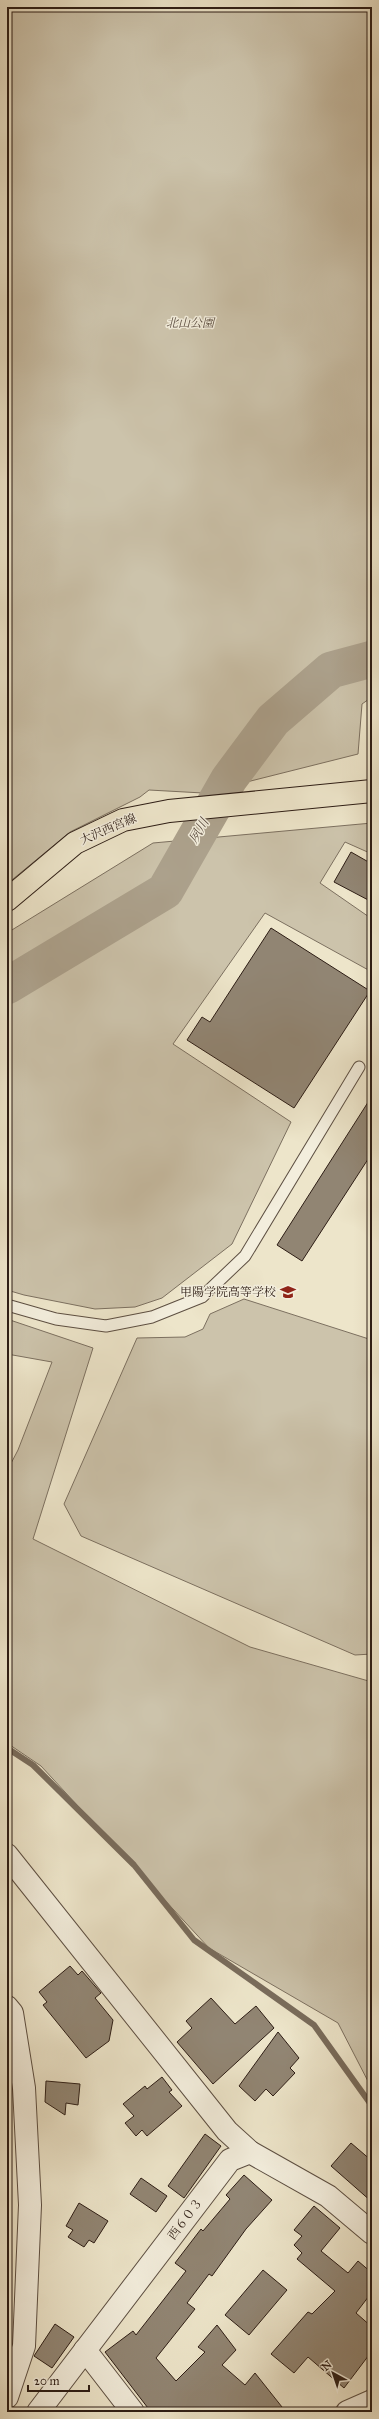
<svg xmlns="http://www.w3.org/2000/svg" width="379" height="2419" font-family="'IM FELL Great Primer','Noto Serif JP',serif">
  <rect width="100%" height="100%" fill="#ede5ca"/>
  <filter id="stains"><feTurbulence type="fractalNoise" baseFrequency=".005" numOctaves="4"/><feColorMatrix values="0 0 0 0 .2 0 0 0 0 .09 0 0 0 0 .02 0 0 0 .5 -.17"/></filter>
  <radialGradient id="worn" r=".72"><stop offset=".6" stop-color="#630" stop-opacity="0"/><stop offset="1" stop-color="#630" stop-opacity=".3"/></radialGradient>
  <g fill="#ccc3ab" stroke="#7c7060">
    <path d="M 7,7 L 372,7 L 372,697 L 362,704 L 358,754 L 203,793 L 149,790 L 140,797 L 70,832 L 7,884 Z"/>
    <path d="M 372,823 L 372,854 L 345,842 L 320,883 L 372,919 L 372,972 L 265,913 L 173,1044 L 291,1122 L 232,1244 L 162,1298 L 135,1307 L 95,1309 L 24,1295 L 7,1290 L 7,933 L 153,843 Z"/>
    <path d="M 244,1299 L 372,1340 L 372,1654 L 355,1655 L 81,1536 L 64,1504 L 137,1338 L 185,1337 L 203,1329 L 210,1314 Z"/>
    <path d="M 7,1319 L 93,1348 L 33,1539 L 250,1647 L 372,1682 L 372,2089 L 338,2023 L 209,1948 L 41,1766 L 7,1743 L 7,1471 L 18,1450 L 52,1362 L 7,1354 Z"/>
  </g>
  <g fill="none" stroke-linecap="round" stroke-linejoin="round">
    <path stroke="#796c5c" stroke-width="6" d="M 7,1748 L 33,1765 L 134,1865 L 194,1940 L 314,2025 L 372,2106"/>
    <path stroke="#aca18c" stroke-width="37" d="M 7,986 L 165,891 L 229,779 L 273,720 L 331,670 L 372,659"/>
  </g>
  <g fill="#918573" stroke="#2d1d15">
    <path d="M 351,852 L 372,864 L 372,902 L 334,882 Z"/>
    <path d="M 271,928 L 370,991 L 294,1108 L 187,1040 L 202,1017 L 210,1022 Z"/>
    <path d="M 372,1096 L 372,1153 L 302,1261 L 277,1245 Z"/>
    <path d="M 70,1966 L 78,1975 L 82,1971 L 101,1993 L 95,1998 L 113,2020 L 109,2041 L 86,2058 L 43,2005 L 47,2002 L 39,1992 Z"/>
    <path d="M 211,1998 L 235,2024 L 256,2006 L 274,2028 L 213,2084 L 177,2042 L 192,2028 L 186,2021 Z"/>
    <path d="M 278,2032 L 299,2058 L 290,2068 L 295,2073 L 273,2096 L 266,2089 L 255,2101 L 239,2086 Z"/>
    <path d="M 162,2077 L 172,2090 L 169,2092 L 182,2106 L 147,2136 L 142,2130 L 136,2136 L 125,2123 L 134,2116 L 123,2104 L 145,2086 L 147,2089 Z"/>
    <path d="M 46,2081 L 80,2084 L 78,2105 L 66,2103 L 65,2115 L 45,2102 Z"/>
    <path d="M 205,2134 L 221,2146 L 184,2198 L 168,2186 Z"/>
    <path d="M 351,2143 L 372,2161 L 372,2202 L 331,2166 Z"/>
    <path d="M 244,2175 L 272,2200 L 246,2229 L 212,2276 L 209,2274 L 187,2303 L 195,2309 L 156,2358 L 176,2381 L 205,2352 L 198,2347 L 217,2325 L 236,2350 L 222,2365 L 245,2385 L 255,2373 L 286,2412 L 151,2412 L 105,2352 L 133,2331 L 136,2335 L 186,2271 L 175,2263 L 201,2229 L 203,2231 L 230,2199 L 226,2195 Z"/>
    <path d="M 141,2178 L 167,2196 L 156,2212 L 130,2194 Z"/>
    <path d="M 79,2203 L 108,2221 L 94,2243 L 89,2240 L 84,2247 L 68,2237 L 73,2230 L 66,2226 Z"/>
    <path d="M 314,2206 L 340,2228 L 321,2251 L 348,2273 L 358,2261 L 372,2273 L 372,2292 L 356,2313 L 372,2327 L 372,2351 L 344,2388 L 308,2357 L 294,2373 L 271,2354 L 308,2312 L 312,2314 L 335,2291 L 297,2259 L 302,2253 L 294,2245 L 302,2236 L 294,2230 Z"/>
    <path d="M 263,2270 L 287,2290 L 249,2335 L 225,2315 Z"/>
    <path d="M 55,2324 L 74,2337 L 52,2368 L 34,2356 Z"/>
  </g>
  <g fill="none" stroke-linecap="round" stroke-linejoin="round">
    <defs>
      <path id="lane" d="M 7,1305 L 56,1319 L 106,1326 L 152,1317 L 202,1297 L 245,1256 L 359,1067"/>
      <g id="street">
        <path d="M 7,1855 L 227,2131 L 250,2152"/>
        <path d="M 7,2007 L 12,2013 L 24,2088 L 30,2205 L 24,2346 L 7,2397"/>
        <path d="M 85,2350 L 133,2412"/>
        <path d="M 38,2412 L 230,2160 L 250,2152 L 328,2196 L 372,2233"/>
        <path d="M 347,2412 L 372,2401"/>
      </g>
      <path id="primary" d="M 7,900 L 75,843 L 123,820 L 169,811 L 372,791"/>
    </defs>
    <use href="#lane" stroke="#5d4f42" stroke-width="13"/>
    <use href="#street" stroke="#5d4f42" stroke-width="24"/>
    <use href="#primary" stroke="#2d1d15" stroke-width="24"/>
    <use href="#lane" stroke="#f3eedd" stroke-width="11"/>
    <use href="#street" stroke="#f3eedd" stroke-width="22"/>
    <use href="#primary" stroke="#ede5ca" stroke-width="22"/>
  </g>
  <defs>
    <symbol id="school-bare" viewBox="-9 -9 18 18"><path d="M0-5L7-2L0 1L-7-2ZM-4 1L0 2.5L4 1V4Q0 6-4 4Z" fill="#8f2418" stroke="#f3eedd" stroke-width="2.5" paint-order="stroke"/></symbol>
  </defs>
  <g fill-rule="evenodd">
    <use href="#school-bare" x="277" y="1281" width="22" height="22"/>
  </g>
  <g text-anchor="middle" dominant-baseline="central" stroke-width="3" stroke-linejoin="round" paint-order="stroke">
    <g font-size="12" font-style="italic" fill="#5d4f42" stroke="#f3eedd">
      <text x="190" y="323">北山公園</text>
    </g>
    <g font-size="12" fill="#2d1d15" stroke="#f3eedd">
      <text transform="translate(108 829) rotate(-23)">大沢西宮線</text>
      <text transform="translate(185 2219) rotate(-53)">西６０３</text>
    </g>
    <g font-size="12" fill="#2d1d15" stroke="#f3eedd" text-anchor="end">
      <text x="276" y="1292">甲陽学院高等学校</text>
    </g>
    <g font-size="13" font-style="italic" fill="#594b3f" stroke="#f3eedd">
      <text transform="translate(199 831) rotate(-60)">夙川</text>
    </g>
  </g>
  <rect width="379" height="2419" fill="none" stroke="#ede5ca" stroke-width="24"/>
  <rect x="8" y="8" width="363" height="2403" fill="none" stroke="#2d1d15" stroke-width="2"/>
  <rect x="12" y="12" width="355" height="2395" fill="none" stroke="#2d1d15"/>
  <g transform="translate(333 2373) rotate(320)" stroke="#f3eedd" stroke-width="3" paint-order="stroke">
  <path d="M0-3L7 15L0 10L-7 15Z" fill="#2d1d15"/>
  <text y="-6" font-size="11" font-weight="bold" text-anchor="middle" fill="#2d1d15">N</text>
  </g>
  <path d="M28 2385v6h61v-6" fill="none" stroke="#2d1d15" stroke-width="2"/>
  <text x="34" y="2385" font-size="12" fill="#2d1d15" stroke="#f3eedd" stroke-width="3" paint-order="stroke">20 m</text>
  <rect width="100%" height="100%" filter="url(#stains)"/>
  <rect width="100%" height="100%" fill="url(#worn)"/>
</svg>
